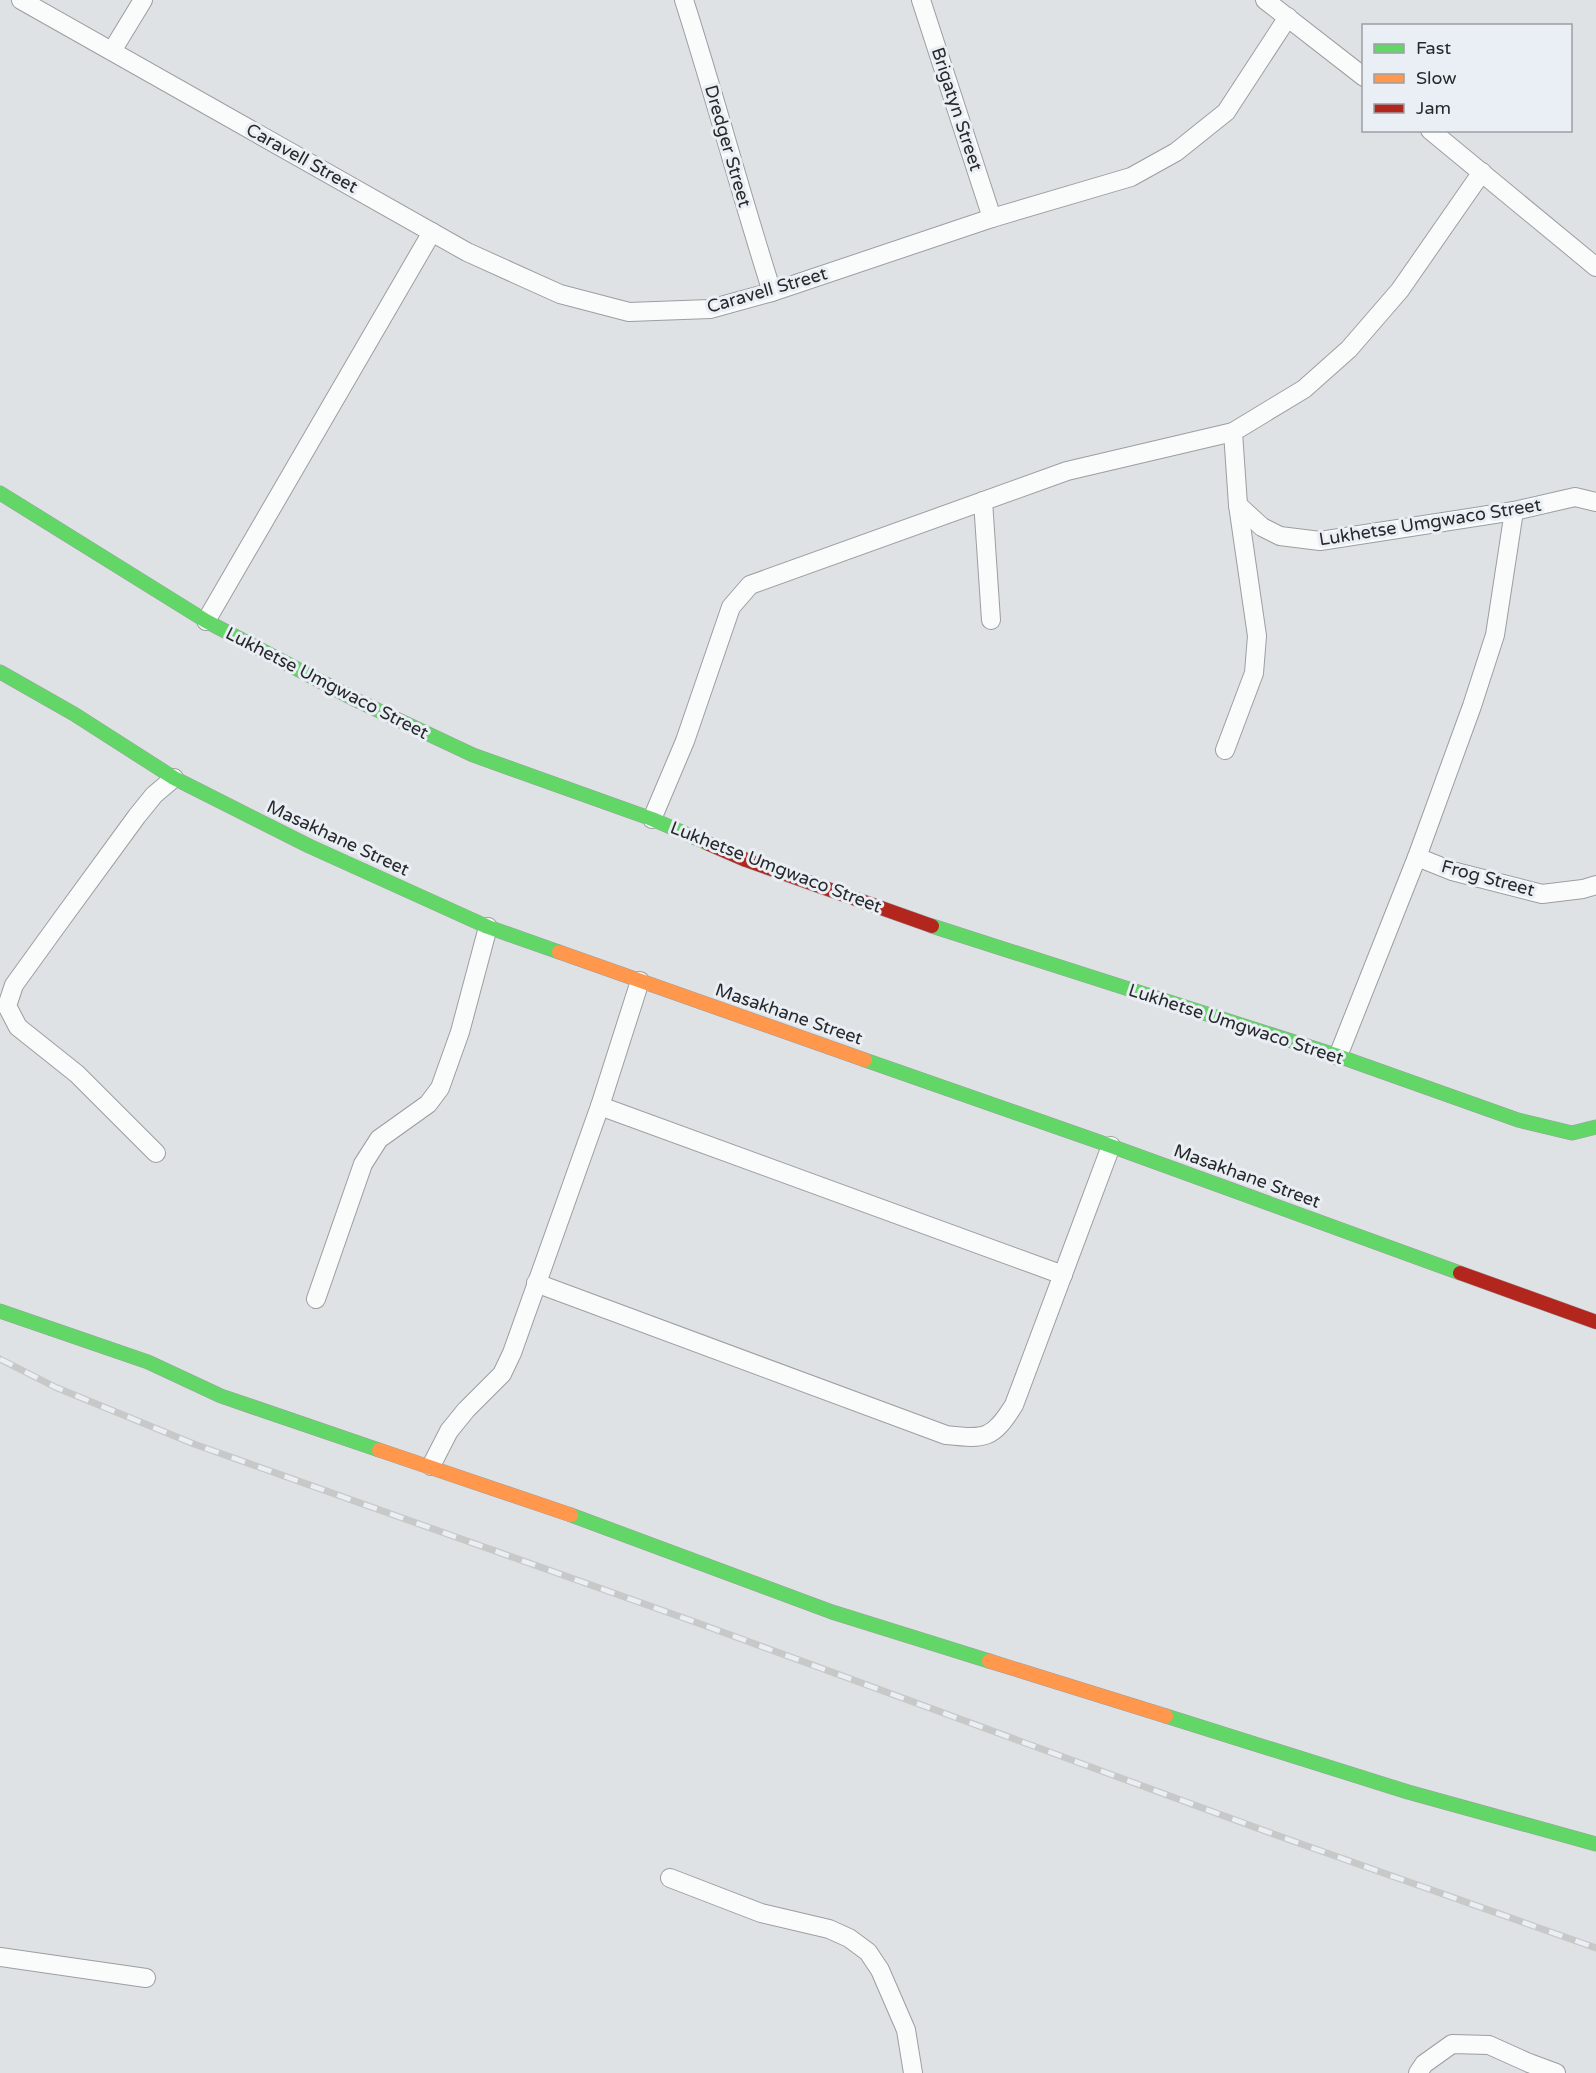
<svg xmlns="http://www.w3.org/2000/svg" width="1596" height="2073" font-family="'Varela Round',sans-serif">
  <rect width="100%" height="100%" fill="#dfe2e5"/>
  <g fill="none" stroke-linecap="round" stroke-linejoin="round">
    <defs>
      <g id="street">
        <path d="M 21,0 L 467,252 L 560,294 L 629,312 L 710,309 L 772,292 L 992,218 L 1131,177 L 1176,152 L 1226,112 L 1288,17"/>
        <path d="M 684,0 C 715,97 741,195 772,292"/>
        <path d="M 921,0 L 992,218"/>
        <path d="M 1265,0 L 1364,77"/>
        <path d="M 112,51 L 143,0"/>
        <path d="M 1430,130 L 1596,267"/>
        <path d="M 983,501 L 991,620"/>
        <path d="M 1238,505 L 1262,527 L 1280,536 L 1320,541 L 1514,511 L 1575,497 L 1596,502"/>
        <path d="M 206,621 L 432,232"/>
        <path d="M 1225,750 L 1254,673 L 1257,636 L 1238,505 L 1233,432"/>
        <path d="M 652,819 L 685,741 L 731,607 L 750,585 L 1067,471 L 1233,432 L 1304,389 L 1349,349 L 1400,290 L 1482,172"/>
        <path d="M 1417,857 L 1452,871 L 1542,894 L 1583,889 L 1596,885"/>
        <path d="M 1338,1056 L 1417,857 L 1472,706 L 1495,635 L 1514,511"/>
        <path d="M 600,1106 L 1063,1275"/>
        <path d="M 156,1153 L 77,1074 L 18,1027 L 7,1006 L 14,985 L 61,920 L 137,816 L 154,795 L 174,778"/>
        <path d="M 536,1283 L 946,1435 C 985,1439 992,1440 1014,1405 L 1111,1146"/>
        <path d="M 316,1299 L 363,1164 L 379,1139 L 428,1104 L 440,1088 L 460,1032 L 488,927"/>
        <path d="M 431,1466 L 449,1431 L 466,1410 L 502,1374 L 512,1353 L 600,1106 L 640,981"/>
        <path d="M 670,1878 L 761,1913 L 829,1929 L 849,1938 L 868,1952 L 880,1970 L 906,2030 L 913,2073"/>
        <path d="M 0,1957 L 146,1978"/>
        <path d="M 1418,2073 L 1424,2064 L 1452,2044 L 1489,2045 L 1529,2063 L 1556,2073"/>
      </g>
      <g id="fast">
        <path d="M 0,493 L 206,621 L 356,700 L 473,755 L 652,819 L 707,843"/>
        <path d="M 0,672 L 74,714 L 174,778 L 309,846 L 488,927 L 559,952"/>
        <path d="M 932,926 L 1338,1056 L 1518,1120 L 1572,1133 L 1596,1127"/>
        <path d="M 865,1060 L 1111,1146 L 1460,1273"/>
        <path d="M 0,1311 L 148,1362 L 221,1396 L 379,1450"/>
        <path d="M 571,1515 L 832,1612 L 989,1661"/>
        <path d="M 1166,1716 L 1408,1792 L 1596,1844"/>
      </g>
      <g id="slow">
        <path d="M 559,952 L 865,1060"/>
        <path d="M 379,1450 L 571,1515"/>
        <path d="M 989,1661 L 1166,1716"/>
      </g>
      <g id="jam">
        <path d="M 707,843 L 746,860 L 932,926"/>
        <path d="M 1460,1273 L 1596,1322"/>
      </g>
    </defs>
    <use href="#street" stroke="#9c9ea1" stroke-width="20"/>
    <use href="#fast" stroke="#9c9ea1" stroke-width="15"/>
    <use href="#slow" stroke="#9c9ea1" stroke-width="15"/>
    <use href="#jam" stroke="#9c9ea1" stroke-width="15"/>
    <use href="#street" stroke="#fafbfb" stroke-width="18"/>
    <use href="#fast" stroke="#63d668" stroke-width="14"/>
    <use href="#slow" stroke="#ff974d" stroke-width="14"/>
    <use href="#jam" stroke="#b3261e" stroke-width="14"/>
    <defs>
      <path id="rail" d="M 0,1359 L 55,1387 L 194,1444 L 695,1622 L 1290,1840 L 1596,1948"/>
    </defs>
    <use href="#rail" stroke="#c7c8c8" stroke-width="7"/>
    <use href="#rail" stroke="#eaeff5" stroke-width="4.5" stroke-dasharray="14" stroke-linecap="butt"/>
  </g>
  <g text-anchor="middle" dominant-baseline="central" stroke-width="6" stroke-linejoin="round" paint-order="stroke">
    <g font-size="18" fill="#27292b" stroke="#eaeff5">
      <text transform="translate(957 109) rotate(72)">Brigatyn Street</text>
      <text transform="translate(728 146) rotate(74)">Dredger Street</text>
      <text transform="translate(302 158) rotate(29)">Caravell Street</text>
      <text transform="translate(767 290) rotate(-16)">Caravell Street</text>
      <text transform="translate(1430 522) rotate(-9)">Lukhetse Umgwaco Street</text>
      <text transform="translate(327 683) rotate(27)">Lukhetse Umgwaco Street</text>
      <text transform="translate(338 838) rotate(25)">Masakhane Street</text>
      <text transform="translate(776 867) rotate(21)">Lukhetse Umgwaco Street</text>
      <text transform="translate(1488 878) rotate(15)">Frog Street</text>
      <text transform="translate(789 1014) rotate(19)">Masakhane Street</text>
      <text transform="translate(1236 1024) rotate(18)">Lukhetse Umgwaco Street</text>
      <text transform="translate(1247 1176) rotate(20)">Masakhane Street</text>
    </g>
  </g>
  <rect x="1362" y="24" width="210" height="108" fill="#eaeff5" stroke="#9ca0a4" stroke-width="1.5"/>
  <rect x="1374" y="44" width="30" height="9" fill="#63d668" stroke="#9ca0a4" stroke-width="1.5"/>
  <text x="1416" y="54" font-size="18" fill="#27292b">Fast</text>
  <rect x="1374" y="74" width="30" height="9" fill="#ff974d" stroke="#9ca0a4" stroke-width="1.5"/>
  <text x="1416" y="84" font-size="18" fill="#27292b">Slow</text>
  <rect x="1374" y="104" width="30" height="9" fill="#b3261e" stroke="#9ca0a4" stroke-width="1.5"/>
  <text x="1416" y="114" font-size="18" fill="#27292b">Jam</text>
</svg>
